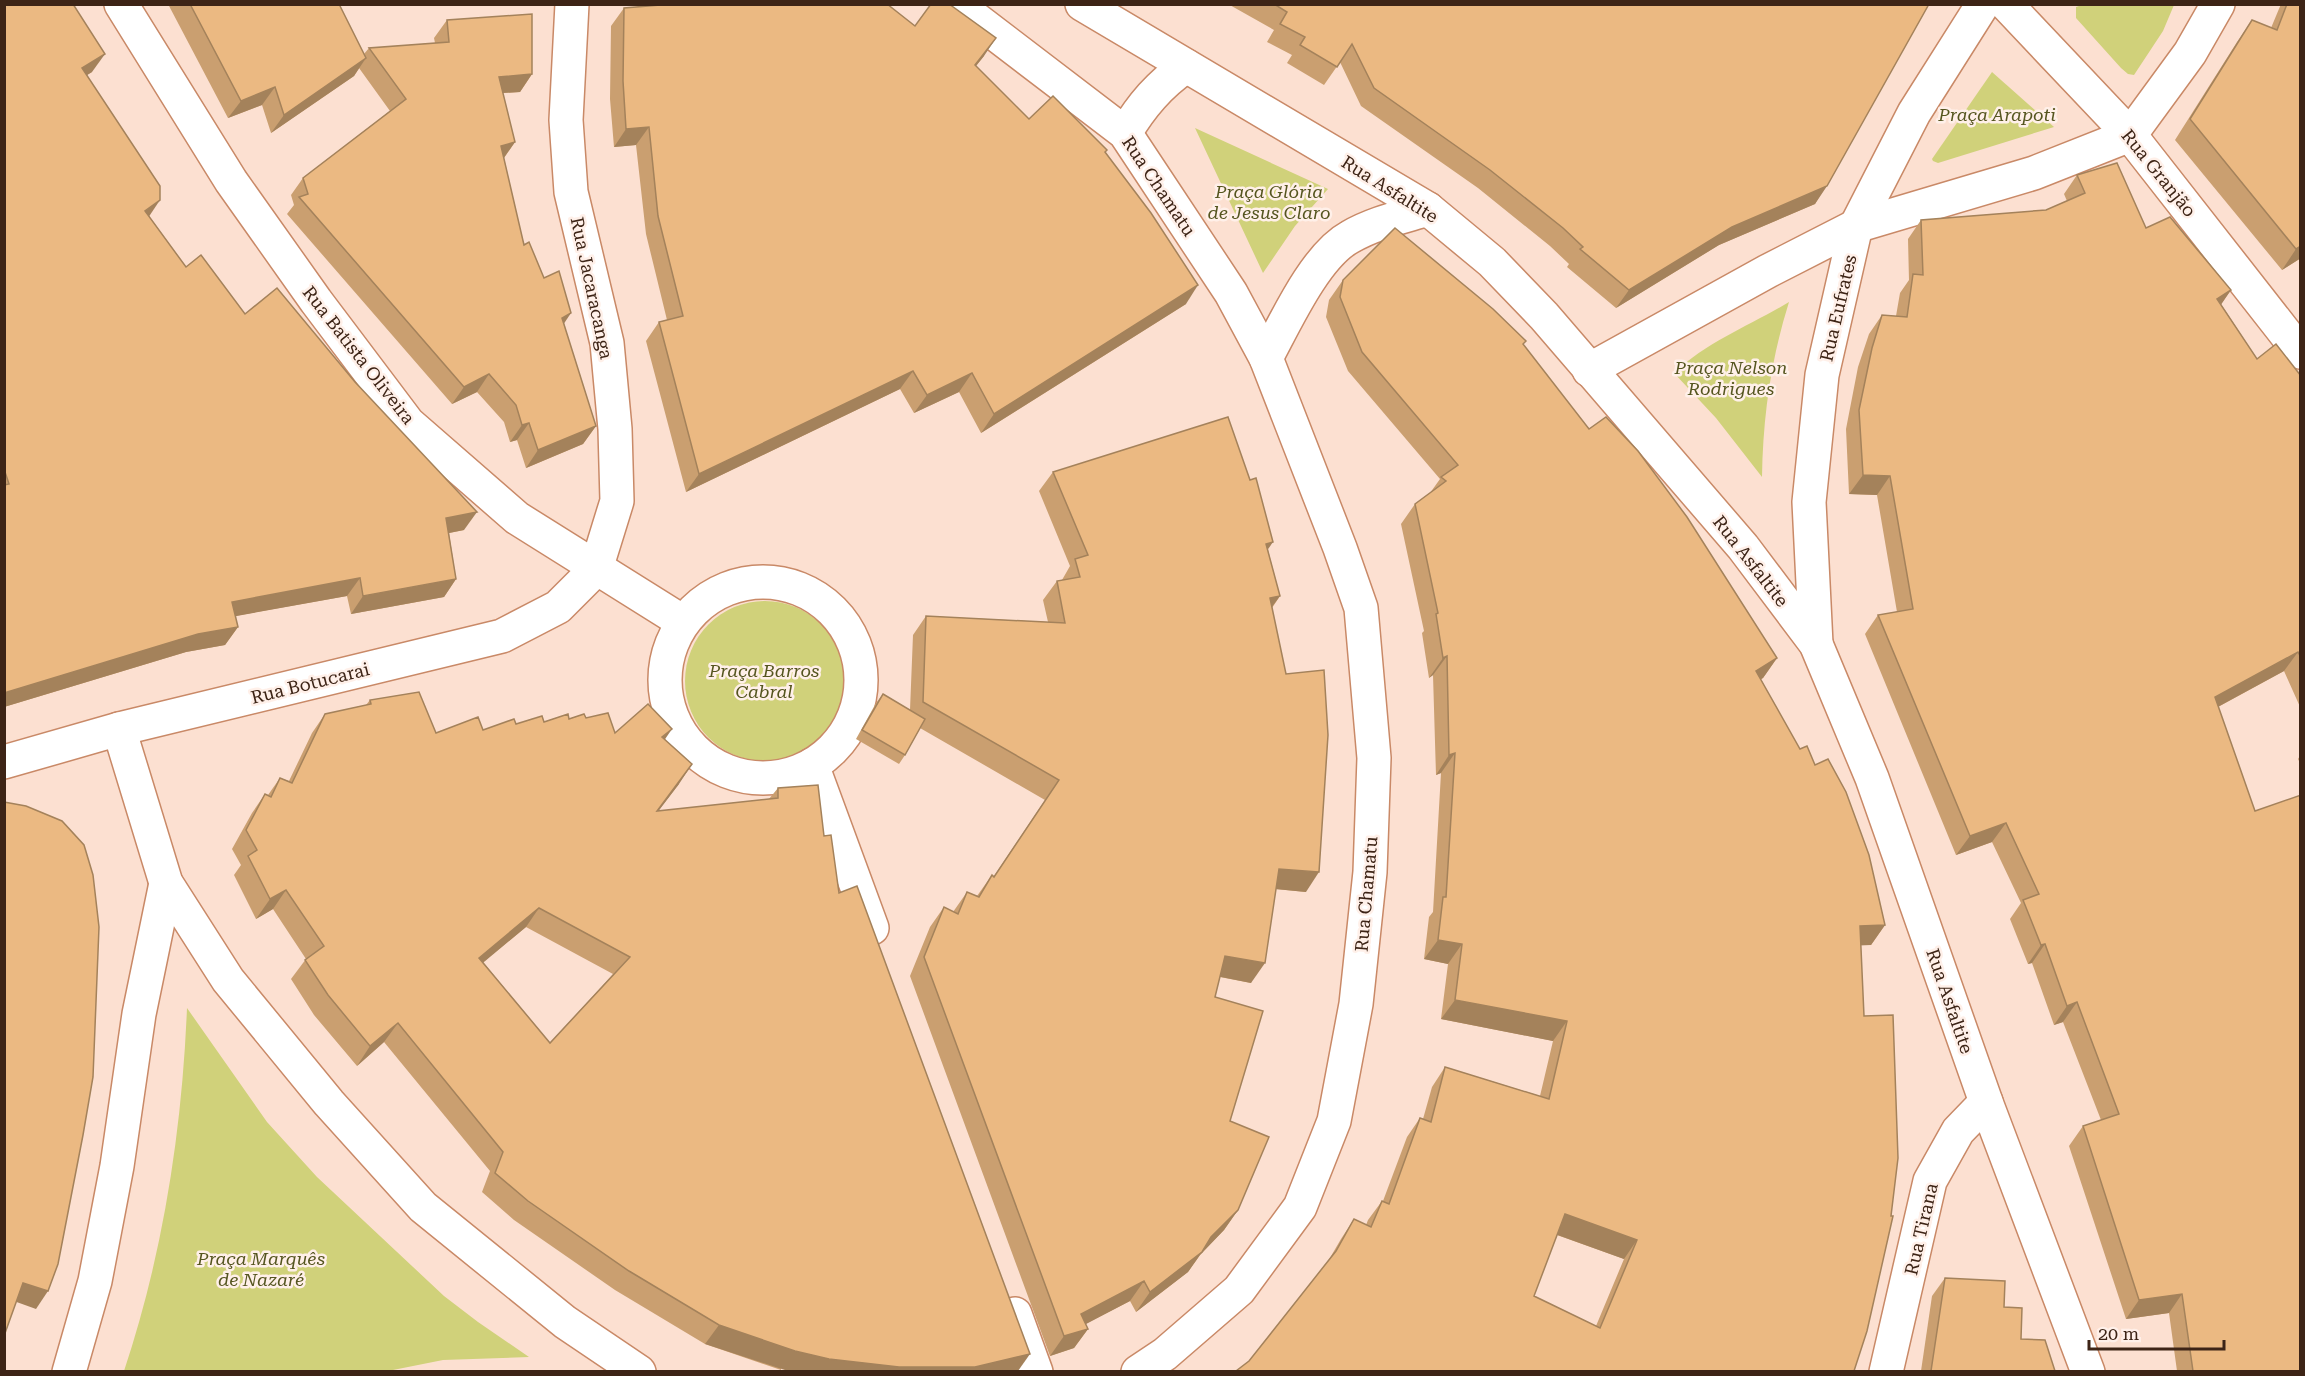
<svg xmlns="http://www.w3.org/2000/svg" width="2305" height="1376" font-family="'Roboto Serif',serif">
  <rect width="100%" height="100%" fill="#fce0d1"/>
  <g fill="#d0d17a">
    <path d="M 2082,5 L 2082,4 L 2174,5 L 2163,31 L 2134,75 L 2128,74 L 2121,68 L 2076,18 L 2076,7 Z"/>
    <path d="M 1992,72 L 2054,127 L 1938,163 L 1933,161 L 1932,159 Z"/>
    <path d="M 1195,128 L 1328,189 L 1295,226 L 1263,273 Z"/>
    <path d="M 1789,302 C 1771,359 1763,416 1762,477 L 1716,418 L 1674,373 C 1708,341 1751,325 1789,302 Z"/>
    <circle cx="765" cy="681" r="80"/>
    <path d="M 187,1008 L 267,1122 L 317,1177 L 444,1296 L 478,1322 L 529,1357 L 443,1360 L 383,1372 L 124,1371 C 163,1254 182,1131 187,1008 Z"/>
  </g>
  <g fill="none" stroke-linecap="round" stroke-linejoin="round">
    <defs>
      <g id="minor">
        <path d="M 121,4 L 231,181 L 316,301 L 408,423 L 517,518 L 683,622"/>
        <path d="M 956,4 L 1125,133 L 1231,293 L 1266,358 L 1340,548 L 1361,608 L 1374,758 L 1370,872 L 1356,1004 L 1334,1121 L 1300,1207 L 1239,1290 L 1165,1354 L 1138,1372"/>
        <path d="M 1082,4 L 1428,209 L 1492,262 L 1544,316 L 1743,547 L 1816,644 L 1872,778 L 1986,1102 L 2088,1372"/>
        <path d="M 2006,4 L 2130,135 L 2300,352"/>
        <path d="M 1125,133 C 1142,105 1159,85 1186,66"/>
        <path d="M 1266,358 C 1285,323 1315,256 1350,237 C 1374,223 1402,217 1428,209"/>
        <path d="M 1589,370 L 1768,271 L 1856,226 L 2034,173 L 2130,135 L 2190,53 L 2218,4"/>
        <circle cx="763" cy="680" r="98"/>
        <path d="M 1816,644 L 1809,502 L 1822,375 L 1856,226 L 1914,113 L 1983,4"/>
        <path d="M 119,729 L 166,883 L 228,980 L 329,1103 L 423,1207 L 565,1322 L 639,1372"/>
        <path d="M 4,762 L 119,729 L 502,636 L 558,607 L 596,569 L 617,501 L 615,429 L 607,343 L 571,192 L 566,120 L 572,4"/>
        <path d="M 812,765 L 872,928"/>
        <path d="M 1015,1314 L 1036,1372"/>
        <path d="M 69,1372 L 95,1281 L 117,1166 L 139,1014 L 166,883"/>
        <path d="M 1886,1372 L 1930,1181 L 1958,1131 L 1986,1102"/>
      </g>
    </defs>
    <use href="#minor" stroke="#c98967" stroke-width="36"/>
    <use href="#minor" stroke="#fff" stroke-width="33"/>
  </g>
  <g fill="#ca9f70" fill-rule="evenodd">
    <path d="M 4,4 L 92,72 L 87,75 L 149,216 L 186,267 L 245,314 L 464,530 L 449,533 L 456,579 L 444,597 L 351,614 L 347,596 L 235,616 L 238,627 L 225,645 L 186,652 L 4,707 Z"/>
    <path d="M 168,4 L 339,4 L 364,54 L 369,48 L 435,43 L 434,38 L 447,20 L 532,74 L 520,92 L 503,93 L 515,142 L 504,158 L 524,245 L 544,278 L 564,324 L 596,426 L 583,444 L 526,468 L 517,440 L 510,442 L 504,422 L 477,392 L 452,404 L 287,214 L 294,205 L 291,195 L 303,178 L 390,111 L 359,68 L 354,76 L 271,133 L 262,105 L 228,118 Z"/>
    <path d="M 634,4 L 887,4 L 915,26 L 984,56 L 976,66 L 1029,119 L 1105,153 L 1186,304 L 981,433 L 959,392 L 914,413 L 900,389 L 686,492 L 646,341 L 659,322 L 667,320 L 646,234 L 636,145 L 614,147 L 610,99 L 611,26 L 624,8 L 646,6 Z"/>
    <path d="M 1228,4 L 1929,4 L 1815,204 L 1719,245 L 1616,308 L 1567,267 L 1569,264 L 1550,246 L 1478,188 L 1361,106 L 1340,62 L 1324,85 L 1287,63 L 1292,55 L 1267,42 L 1274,30 Z"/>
    <path d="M 2281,4 L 2301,4 L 2301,258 L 2282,270 L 2175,140 L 2237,42 L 2252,20 L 2271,28 Z"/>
    <path d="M 2077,175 L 2146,228 L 2231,290 L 2221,304 L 2257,359 L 2301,376 L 2301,709 L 2284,671 L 2218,707 L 2301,1371 L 2177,1371 L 2169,1313 L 2126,1319 L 2069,1146 L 2083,1126 L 2101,1120 L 2063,1022 L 2054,1025 L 2032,963 L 2028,964 L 2010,919 L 2021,903 L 1992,842 L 1956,855 L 1865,634 L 1878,615 L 1897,612 L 1877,495 L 1849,494 L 1846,429 L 1858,367 L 1869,334 L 1882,315 L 1896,316 L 1900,293 L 1909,280 L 1908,239 L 1921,220 L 2046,210 L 2067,201 L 2064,194 Z"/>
    <path d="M 1343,280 L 1523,345 L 1589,429 L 1777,658 L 1763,678 L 1761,679 L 1885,925 L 1871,945 L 1861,945 L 1867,1331 L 1249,1361 L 1327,1263 L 1341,1239 L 1354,1219 L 1366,1225 L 1368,1220 L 1382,1201 L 1383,1201 L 1407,1137 L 1420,1118 L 1423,1119 L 1432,1087 L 1445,1067 L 1540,1096 L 1553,1041 L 1441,1019 L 1448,964 L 1424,959 L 1429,917 L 1433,912 L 1441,773 L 1436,775 L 1433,675 L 1429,678 L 1422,633 L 1424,631 L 1401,524 L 1415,504 L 1430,493 L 1440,479 L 1348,371 L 1326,317 L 1329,300 ZM 1557,1235 L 1624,1259 L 1596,1326 L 1534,1296 Z"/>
    <path d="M 1053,472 L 1268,550 L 1280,596 L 1272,608 L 1306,892 L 1276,889 L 1251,983 L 1220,977 L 1215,997 L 1230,1121 L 1238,1210 L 1224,1230 L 1200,1255 L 1188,1272 L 1136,1312 L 1130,1301 L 1085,1324 L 1088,1329 L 1074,1348 L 1050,1356 L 910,976 L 930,927 L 944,907 L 953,912 L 967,892 L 977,896 L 992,875 L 994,876 L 1045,800 L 920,728 L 905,755 L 899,764 L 856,739 L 876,703 L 883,694 L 910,710 L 913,635 L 926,616 L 1048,622 L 1043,600 L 1057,581 L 1062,580 L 1070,566 L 1039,491 Z"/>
    <path d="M 370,700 L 436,733 L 483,730 L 516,724 L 586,718 L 615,733 L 665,740 L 679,784 L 658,811 L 769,799 L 778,788 L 818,785 L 781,1370 L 705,1344 L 615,1290 L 514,1220 L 482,1192 L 490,1171 L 384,1042 L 357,1066 L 314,1015 L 291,979 L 306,959 L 273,909 L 256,919 L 234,875 L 241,865 L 232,849 L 252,813 L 265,794 L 268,795 L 280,778 L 289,781 L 312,733 L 325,714 L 366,705 ZM 526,927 L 613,974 L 550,1043 L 483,962 Z"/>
    <path d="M 2301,754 L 2301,765 L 2298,759 Z"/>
    <path d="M 1945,1278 L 2021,1339 L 2055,1371 L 1921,1371 L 1932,1296 Z"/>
  </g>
  <g fill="#a4825b">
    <path d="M 634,4 L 650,4 L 648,7 Z"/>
    <path d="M 996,38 L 984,56 L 962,83 L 975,65 Z"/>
    <path d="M 105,54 L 92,72 L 69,86 L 82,68 Z"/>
    <path d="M 366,58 L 354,76 L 271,133 L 284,115 Z"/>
    <path d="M 532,74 L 520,92 L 487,94 L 499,77 Z"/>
    <path d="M 275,87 L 262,105 L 228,118 L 241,101 Z"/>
    <path d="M 649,127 L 636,145 L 614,147 L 626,129 Z"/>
    <path d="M 515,142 L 503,159 L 501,146 Z"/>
    <path d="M 1827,186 L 1815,204 L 1719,245 L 1616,308 L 1629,290 L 1732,227 Z"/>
    <path d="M 160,200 L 148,218 L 145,211 Z"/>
    <path d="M 2301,246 L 2301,258 L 2282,270 L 2296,249 Z"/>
    <path d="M 1198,285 L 1186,304 L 981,433 L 994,414 Z"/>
    <path d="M 2231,290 L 2218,309 L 2217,299 Z"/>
    <path d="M 571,313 L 559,331 L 562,318 Z"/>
    <path d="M 913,371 L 900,389 L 686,492 L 699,474 Z"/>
    <path d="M 972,373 L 959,392 L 914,413 L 927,395 Z"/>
    <path d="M 489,374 L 477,392 L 452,404 L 464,387 Z"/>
    <path d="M 529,423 L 517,440 L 510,442 L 522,425 Z"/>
    <path d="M 596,426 L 583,444 L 526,468 L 538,450 Z"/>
    <path d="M 1863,475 L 1890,476 L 1877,495 L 1849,494 Z"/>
    <path d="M 477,512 L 464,530 L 434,536 L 446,518 Z"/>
    <path d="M 1273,542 L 1259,562 L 1266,544 Z"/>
    <path d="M 360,578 L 347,596 L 220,619 L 232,602 Z"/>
    <path d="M 456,579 L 444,597 L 351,614 L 363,596 Z"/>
    <path d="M 1280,596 L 1266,615 L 1270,598 Z"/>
    <path d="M 238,627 L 225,645 L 186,652 L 4,707 L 4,693 L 198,634 Z"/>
    <path d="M 2298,652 L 2284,671 L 2201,716 L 2215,697 Z"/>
    <path d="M 1447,656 L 1433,675 L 1429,678 L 1443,658 Z"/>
    <path d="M 1777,658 L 1763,678 L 1742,690 L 1756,671 Z"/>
    <path d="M 672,729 L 659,748 L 662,737 Z"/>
    <path d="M 1455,753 L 1441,773 L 1436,775 L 1449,755 Z"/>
    <path d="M 692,764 L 679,784 L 644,830 L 657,811 Z"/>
    <path d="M 2006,823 L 1992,842 L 1956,855 L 1970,836 Z"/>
    <path d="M 1279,869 L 1319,872 L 1306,892 L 1265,888 Z"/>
    <path d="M 286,890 L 273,909 L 256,919 L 270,899 Z"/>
    <path d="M 539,908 L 526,927 L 466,977 L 479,958 Z"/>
    <path d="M 1885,925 L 1871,945 L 1846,946 L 1860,926 Z"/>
    <path d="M 1438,940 L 1462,944 L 1448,964 L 1424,959 Z"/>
    <path d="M 2045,944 L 2032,963 L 2028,964 L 2041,945 Z"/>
    <path d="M 1225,956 L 1265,963 L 1251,983 L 1211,975 Z"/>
    <path d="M 1455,1000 L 1567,1021 L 1553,1041 L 1441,1019 Z"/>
    <path d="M 2077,1002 L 2063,1022 L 2054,1025 L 2067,1006 Z"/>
    <path d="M 398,1023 L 384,1042 L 357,1066 L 370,1046 Z"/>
    <path d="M 1238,1210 L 1224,1230 L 1200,1255 L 1188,1272 L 1136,1312 L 1150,1292 L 1211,1237 Z"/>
    <path d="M 1565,1214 L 1637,1240 L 1624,1259 L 1552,1233 Z"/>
    <path d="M 1144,1281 L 1130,1301 L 1067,1334 L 1081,1314 Z"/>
    <path d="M 23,1283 L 48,1291 L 36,1309 L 11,1300 Z"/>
    <path d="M 2182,1294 L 2169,1313 L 2126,1319 L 2139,1300 Z"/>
    <path d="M 719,1325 L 1030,1354 L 1018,1371 L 788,1371 L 705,1344 Z"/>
    <path d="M 1088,1329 L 1074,1348 L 1050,1356 L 1064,1336 Z"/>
  </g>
  <g fill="#ebb982" stroke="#a4825b" stroke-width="1.5" fill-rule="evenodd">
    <path d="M 4,4 L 73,4 L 105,54 L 82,68 L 160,186 L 160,200 L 145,211 L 186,267 L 201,255 L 245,314 L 277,288 L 355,382 L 477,512 L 446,518 L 456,579 L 363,596 L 360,578 L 232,602 L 238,627 L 198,634 L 4,693 L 4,485 L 9,484 L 4,469 Z"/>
    <path d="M 190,4 L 339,4 L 366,58 L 284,115 L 275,87 L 241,101 Z"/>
    <path d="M 660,4 L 887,4 L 915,26 L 931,4 L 949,4 L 996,38 L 975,65 L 1029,119 L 1053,96 L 1107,150 L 1105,152 L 1151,213 L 1198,285 L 994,414 L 972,373 L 927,395 L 913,371 L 699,474 L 659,322 L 683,316 L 658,216 L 649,127 L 626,129 L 623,81 L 624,8 L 660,5 Z"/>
    <path d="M 1274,4 L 1929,4 L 1827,186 L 1732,227 L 1629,290 L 1580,249 L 1583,247 L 1563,228 L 1490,170 L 1374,88 L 1352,44 L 1337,67 L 1300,45 L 1305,37 L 1280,24 L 1287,12 Z"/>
    <path d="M 2287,4 L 2301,4 L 2301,246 L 2296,249 L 2190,119 L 2252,20 L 2277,30 Z"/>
    <path d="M 532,14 L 532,74 L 499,77 L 515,142 L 501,146 L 524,245 L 529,242 L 544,278 L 559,271 L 571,313 L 562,318 L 596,426 L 538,450 L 529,423 L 522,425 L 516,405 L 489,374 L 464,387 L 299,197 L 308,194 L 303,178 L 406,99 L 369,48 L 449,42 L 447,20 Z"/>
    <path d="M 2117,163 L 2146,228 L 2170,217 L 2231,290 L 2217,299 L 2257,359 L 2276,344 L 2301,376 L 2301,658 L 2298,652 L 2215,697 L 2255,811 L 2301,795 L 2301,1371 L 2193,1371 L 2182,1294 L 2139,1300 L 2083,1126 L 2119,1114 L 2077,1002 L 2067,1006 L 2045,944 L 2041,945 L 2023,900 L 2039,894 L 2006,823 L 1970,836 L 1878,615 L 1913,609 L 1890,476 L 1863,475 L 1859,410 L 1872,348 L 1882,315 L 1907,317 L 1913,274 L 1923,275 L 1921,220 L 2046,210 L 2085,193 L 2077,175 Z"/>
    <path d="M 1395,228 L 1493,309 L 1526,341 L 1523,344 L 1589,429 L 1606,417 L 1638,451 L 1687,517 L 1777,658 L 1756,671 L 1800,749 L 1807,746 L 1815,765 L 1828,759 L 1846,792 L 1869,855 L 1885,925 L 1860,926 L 1864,1016 L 1893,1015 L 1898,1158 L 1891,1216 L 1893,1216 L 1867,1331 L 1854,1371 L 1236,1371 L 1249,1361 L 1336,1251 L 1354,1219 L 1371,1227 L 1382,1201 L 1389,1204 L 1420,1118 L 1431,1122 L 1445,1067 L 1549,1099 L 1567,1021 L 1455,1000 L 1462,944 L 1438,940 L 1443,897 L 1446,897 L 1455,753 L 1449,755 L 1447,656 L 1443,658 L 1436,614 L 1438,613 L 1415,504 L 1446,481 L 1441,477 L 1458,465 L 1362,352 L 1340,297 L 1343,280 ZM 1565,1214 L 1637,1240 L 1600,1328 L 1534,1296 Z"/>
    <path d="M 1228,417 L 1250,480 L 1256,478 L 1273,542 L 1266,544 L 1280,596 L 1270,598 L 1286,674 L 1324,670 L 1328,735 L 1319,872 L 1279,869 L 1265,963 L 1225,956 L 1215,997 L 1263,1011 L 1230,1121 L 1269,1137 L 1238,1210 L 1211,1237 L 1202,1252 L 1150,1292 L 1144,1281 L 1081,1314 L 1088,1329 L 1064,1336 L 924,957 L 944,907 L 958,914 L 967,892 L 979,897 L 992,875 L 994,877 L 1059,780 L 923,702 L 926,616 L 1065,623 L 1057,581 L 1080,577 L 1075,559 L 1088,555 L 1053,472 Z"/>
    <path d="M 419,692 L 436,733 L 478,717 L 483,730 L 514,719 L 516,724 L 542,716 L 544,722 L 568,714 L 569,719 L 584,714 L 586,718 L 608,713 L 615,733 L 648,704 L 672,729 L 662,737 L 692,764 L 657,811 L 778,798 L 778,788 L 818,785 L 824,836 L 831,835 L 839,893 L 857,886 L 1030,1354 L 975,1367 L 899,1367 L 829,1359 L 795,1351 L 719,1325 L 629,1271 L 528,1201 L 495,1173 L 503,1152 L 398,1023 L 370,1046 L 328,995 L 305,960 L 324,946 L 286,890 L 270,899 L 248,856 L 257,850 L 246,830 L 265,794 L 271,797 L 280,778 L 292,783 L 325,714 L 371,704 L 370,700 ZM 539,908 L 630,957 L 550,1043 L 479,958 Z"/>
    <path d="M 883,694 L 925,719 L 905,755 L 862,730 Z"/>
    <path d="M 4,802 L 26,806 L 62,821 L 84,845 L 93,875 L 99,927 L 93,1077 L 83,1135 L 58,1264 L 48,1291 L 23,1283 L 4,1336 Z"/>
    <path d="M 1945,1278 L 2005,1281 L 2004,1307 L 2022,1308 L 2021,1339 L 2045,1340 L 2055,1371 L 1931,1371 Z"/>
  </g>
  <g text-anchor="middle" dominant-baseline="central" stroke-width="5" stroke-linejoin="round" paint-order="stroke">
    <g font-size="18" font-style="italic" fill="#55551f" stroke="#fff0e9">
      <text x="1997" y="114">Praça Arapoti</text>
      <text x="1269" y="191">Praça Glória<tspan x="1269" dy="21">de Jesus Claro</tspan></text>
      <text x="1731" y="367">Praça Nelson<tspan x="1731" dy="21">Rodrigues</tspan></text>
      <text x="764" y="670">Praça Barros<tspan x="764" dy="21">Cabral</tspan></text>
      <text x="261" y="1258">Praça Marquês<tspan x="261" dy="21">de Nazaré</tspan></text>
    </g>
    <g font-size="18" fill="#3d2416" stroke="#fff0e9">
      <text transform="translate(2159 173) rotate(51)">Rua Granjão</text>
      <text transform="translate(1159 186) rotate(56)">Rua Chamatu</text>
      <text transform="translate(1390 189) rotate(32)">Rua Asfaltite</text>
      <text transform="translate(592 288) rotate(78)">Rua Jacaracanga</text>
      <text transform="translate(1838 308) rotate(-77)">Rua Eufrates</text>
      <text transform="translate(359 355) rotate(52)">Rua Batista Oliveira</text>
      <text transform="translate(1751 561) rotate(52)">Rua Asfaltite</text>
      <text transform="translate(310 683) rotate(-14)">Rua Botucarai</text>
      <text transform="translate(1366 894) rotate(-85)">Rua Chamatu</text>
      <text transform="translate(1950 1001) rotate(71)">Rua Asfaltite</text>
      <text transform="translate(1921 1229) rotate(-77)">Rua Tirana</text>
    </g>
  </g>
  <rect width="2305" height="1376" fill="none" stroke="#3d2416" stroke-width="12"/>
  <path d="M2089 1340v9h135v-9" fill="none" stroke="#3d2416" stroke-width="3"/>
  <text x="2098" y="1340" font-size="18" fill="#3d2416" stroke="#fff0e9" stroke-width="4.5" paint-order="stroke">20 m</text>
</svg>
